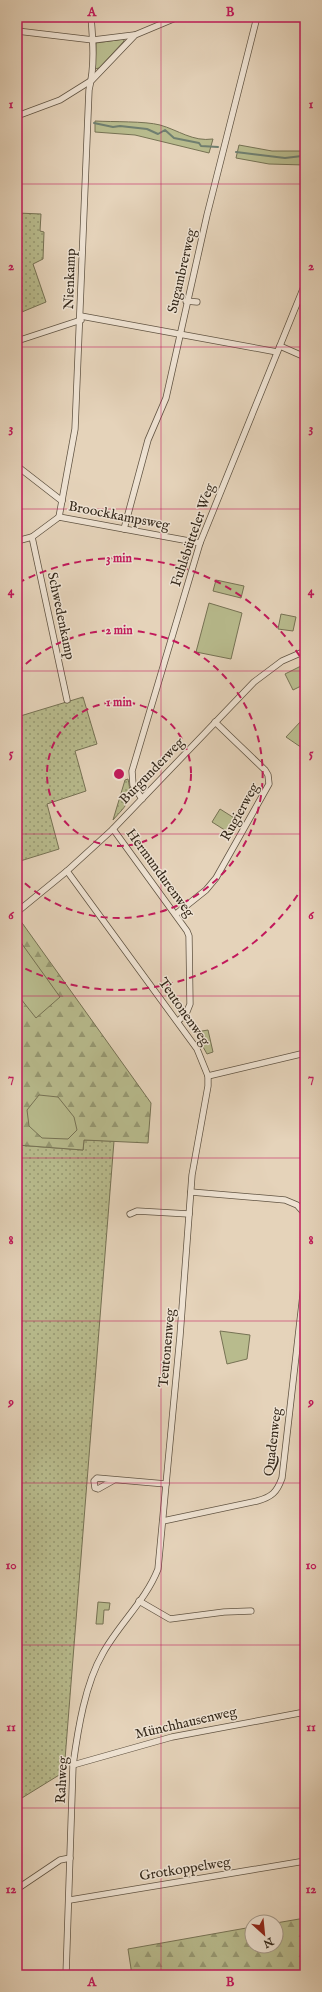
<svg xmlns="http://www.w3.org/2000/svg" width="322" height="1992" font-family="'IM FELL English',serif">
  <defs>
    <pattern id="grass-dots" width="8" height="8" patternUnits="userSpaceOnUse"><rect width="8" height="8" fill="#b8bb8d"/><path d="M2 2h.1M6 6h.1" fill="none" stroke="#969872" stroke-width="1.8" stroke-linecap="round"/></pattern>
    <pattern id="forest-firs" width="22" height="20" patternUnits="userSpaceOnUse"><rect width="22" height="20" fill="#b8bb8d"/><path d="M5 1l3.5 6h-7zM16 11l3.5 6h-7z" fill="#969872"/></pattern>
  </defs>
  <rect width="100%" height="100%" fill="#e5d3ba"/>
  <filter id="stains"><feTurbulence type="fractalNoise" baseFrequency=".005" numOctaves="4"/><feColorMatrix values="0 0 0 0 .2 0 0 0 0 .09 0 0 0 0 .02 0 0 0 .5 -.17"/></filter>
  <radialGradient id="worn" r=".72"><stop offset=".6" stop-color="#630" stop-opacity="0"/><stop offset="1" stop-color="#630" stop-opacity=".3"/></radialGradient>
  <g fill="url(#grass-dots)" stroke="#767254">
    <path d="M 17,213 L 41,214 L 40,231 L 44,232 L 43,259 L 33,264 L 46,302 L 17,314 Z"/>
    <path d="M 83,697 L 97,744 L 75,751 L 86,791 L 47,804 L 59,849 L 17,862 L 17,717 Z"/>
    <path d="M 128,779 C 133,801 127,804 113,820 L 125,780 Z"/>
    <path d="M 84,1140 L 114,1141 L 64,1772 L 17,1801 L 17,1145 L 83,1150 Z"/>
  </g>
  <g fill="url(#forest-firs)" stroke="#767254">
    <path d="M 20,920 L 151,1103 L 148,1143 L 84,1140 L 83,1150 L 17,1145 L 17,922 Z"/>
    <path d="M 305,1918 L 305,1975 L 132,1975 L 128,1949 L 252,1927 L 252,1946 L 276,1946 L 276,1923 Z"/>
  </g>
  <g fill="#b8bb8d" stroke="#767254">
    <path d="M 124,39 L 124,41 L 99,68 L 95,69 L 96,43 Z"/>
    <path d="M 95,121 C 112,122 145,121 160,125 C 178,130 193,142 213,139 L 209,153 L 135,135 L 95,132 Z"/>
    <path d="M 239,145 L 272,151 L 305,151 L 305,165 L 269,164 L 236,158 Z"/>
    <path d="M 216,580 L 244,586 L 241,598 L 213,591 Z"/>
    <path d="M 209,603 L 242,613 L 231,659 L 196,652 Z"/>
    <path d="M 281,614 L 296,617 L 293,631 L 278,629 Z"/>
    <path d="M 305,664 L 305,684 L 293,690 L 285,674 Z"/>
    <path d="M 302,720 L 305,726 L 305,750 L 286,737 Z"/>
    <path d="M 220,809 L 239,821 L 231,834 L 212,822 Z"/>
    <path d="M 17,937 L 60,997 L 36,1018 L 17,994 Z"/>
    <path d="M 208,1030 L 213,1052 L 207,1054 L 197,1036 L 196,1032 Z"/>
    <path d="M 39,1095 L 58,1097 L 74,1117 L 77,1130 L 68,1139 L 42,1138 L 29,1126 L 27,1110 Z"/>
    <path d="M 220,1331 L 250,1335 L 247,1359 L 227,1364 Z"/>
    <path d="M 98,1602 L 110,1603 L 109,1610 L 104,1610 L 103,1624 L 96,1624 Z"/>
  </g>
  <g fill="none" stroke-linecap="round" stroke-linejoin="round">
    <g stroke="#707f70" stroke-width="2">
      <path d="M 94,123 L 113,127 L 120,126 L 147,129 L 158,134 L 165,130 L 174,138 L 199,143 L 201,146 L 218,147"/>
      <path d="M 236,152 L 285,158 L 302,156 L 305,158"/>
    </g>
    <defs>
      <g id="street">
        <path d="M 17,31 L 93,40 L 134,35"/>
        <path d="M 17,116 L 60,100 L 92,80 L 135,35 L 178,17"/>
        <path d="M 186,301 L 197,302"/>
        <path d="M 81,316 L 277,352"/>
        <path d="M 17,341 L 81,320"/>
        <path d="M 280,346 L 305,357"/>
        <path d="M 17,466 L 62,501"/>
        <path d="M 59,517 L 75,429 L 89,90 C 95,66 93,41 91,17"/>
        <path d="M 124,529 L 148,440 L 166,398 L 207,215 L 257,17"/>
        <path d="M 32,537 L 67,700"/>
        <path d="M 17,541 L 32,537 L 59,517 L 200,543"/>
        <path d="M 142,799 L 133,785 L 132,771 L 200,543 L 305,284"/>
        <path d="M 113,829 L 187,931 L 189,936 L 190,1004 L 186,1014 L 178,1021"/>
        <path d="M 17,912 L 67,871 L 113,829 L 254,682 L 282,661 L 305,651"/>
        <path d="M 176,914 L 206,890 L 216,878 L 269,784 L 268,775 L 265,770 L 215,722"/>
        <path d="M 208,1076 L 305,1053"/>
        <path d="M 191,1192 L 285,1200 L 297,1205 L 305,1214"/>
        <path d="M 130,1214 L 137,1211 L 189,1214"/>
        <path d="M 114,1480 L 98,1489 L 95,1488 L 94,1481 L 97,1478 L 166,1484"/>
        <path d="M 163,1521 L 257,1501 C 272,1497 277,1492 282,1478 L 305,1277"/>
        <path d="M 139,1601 L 170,1619 L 224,1612 L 251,1611"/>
        <path d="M 73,1765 L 172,1737 L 305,1712"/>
        <path d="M 17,1889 L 60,1860 L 70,1858"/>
        <path d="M 70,1900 L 305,1861"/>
        <path d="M 66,1975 L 73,1765 C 78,1729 85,1684 103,1653 C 119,1624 146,1600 158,1569 L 180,1336 L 192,1175 L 208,1086 L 208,1076 L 197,1049 L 67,871"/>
      </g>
    </defs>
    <use href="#street" stroke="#615443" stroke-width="7"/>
    <use href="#street" stroke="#eee2d2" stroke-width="5.5"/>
  </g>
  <path fill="none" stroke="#c2185b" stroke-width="1" stroke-opacity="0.55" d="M 161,17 L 161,1975M 17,184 L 305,184M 17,347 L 305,347M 17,509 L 305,509M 17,671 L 305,671M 17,834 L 305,834M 17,996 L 305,996M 17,1158 L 305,1158M 17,1321 L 305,1321M 17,1483 L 305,1483M 17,1645 L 305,1645M 17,1808 L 305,1808"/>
  <g fill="none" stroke="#c2185b" stroke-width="2" stroke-dasharray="7 5">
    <circle cx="119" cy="774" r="72"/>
    <path d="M17 672A144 144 0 1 1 17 876"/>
    <path d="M304 885A216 216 0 0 1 18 965M18 583A216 216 0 0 1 304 663"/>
  </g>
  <g text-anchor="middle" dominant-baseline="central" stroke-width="3" stroke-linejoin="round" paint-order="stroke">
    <g font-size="14" fill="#35291b" stroke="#eee2d2">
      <text transform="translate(182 271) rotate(-77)">Sugambrerweg</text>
      <text transform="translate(70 279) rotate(-88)">Nienkamp</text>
      <text transform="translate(119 516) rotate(11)">Broockkampsweg</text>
      <text transform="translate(193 535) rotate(-71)">Fuhlsbütteler Weg</text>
      <text transform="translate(61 616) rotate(78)">Schwedenkamp</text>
      <text transform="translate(152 771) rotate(-46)">Burgunderweg</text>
      <text transform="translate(240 812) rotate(-61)">Rugierweg</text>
      <text transform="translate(160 873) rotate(54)">Hermundurenweg</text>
      <text transform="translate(184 1012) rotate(55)">Teutonenweg</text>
      <text transform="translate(167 1348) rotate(-85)">Teutonenweg</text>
      <text transform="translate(273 1442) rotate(-83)">Quadenweg</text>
      <text transform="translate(186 1723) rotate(-13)">Münchhausenweg</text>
      <text transform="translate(62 1780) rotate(-87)">Rahweg</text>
      <text transform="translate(185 1869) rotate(-9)">Grotkoppelweg</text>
    </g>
  </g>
  <circle cx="119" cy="774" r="6" fill="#c2185b" stroke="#eee2d2" stroke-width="2"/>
  <g font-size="12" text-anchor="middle" font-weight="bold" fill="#c2185b" stroke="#eee2d2" stroke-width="3" stroke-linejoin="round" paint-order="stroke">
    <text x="119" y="562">3 min</text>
    <text x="119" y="634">2 min</text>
    <text x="119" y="706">1 min</text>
  </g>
  <rect width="322" height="1992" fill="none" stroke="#e5d3ba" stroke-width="44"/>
  <g transform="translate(264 1934) rotate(153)"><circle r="19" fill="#eee2d2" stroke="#a49889"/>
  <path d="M0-3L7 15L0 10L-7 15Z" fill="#8f2418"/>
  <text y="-6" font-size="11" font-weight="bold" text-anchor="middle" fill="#35291b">N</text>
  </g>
  <rect x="22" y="22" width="278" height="1948" fill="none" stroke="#c2185b" stroke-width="1.5"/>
  <g font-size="13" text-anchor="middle" font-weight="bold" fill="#c2185b">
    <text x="92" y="16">A</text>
    <text x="230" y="16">B</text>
    <text x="11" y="108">1</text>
    <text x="311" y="108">1</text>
    <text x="11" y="270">2</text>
    <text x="311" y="270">2</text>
    <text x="11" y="432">3</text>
    <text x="311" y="432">3</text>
    <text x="11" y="595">4</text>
    <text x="311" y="595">4</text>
    <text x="11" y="757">5</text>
    <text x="311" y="757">5</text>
    <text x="11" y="919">6</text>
    <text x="311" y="919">6</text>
    <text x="11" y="1082">7</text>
    <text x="311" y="1082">7</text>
    <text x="11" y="1244">8</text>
    <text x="311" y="1244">8</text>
    <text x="11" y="1406">9</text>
    <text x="311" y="1406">9</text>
    <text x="11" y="1569">10</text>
    <text x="311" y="1569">10</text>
    <text x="11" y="1731">11</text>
    <text x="311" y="1731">11</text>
    <text x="11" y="1893">12</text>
    <text x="311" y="1893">12</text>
    <text x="92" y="1986">A</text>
    <text x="230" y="1986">B</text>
  </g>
  <rect width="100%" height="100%" filter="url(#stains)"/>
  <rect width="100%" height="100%" fill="url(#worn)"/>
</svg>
